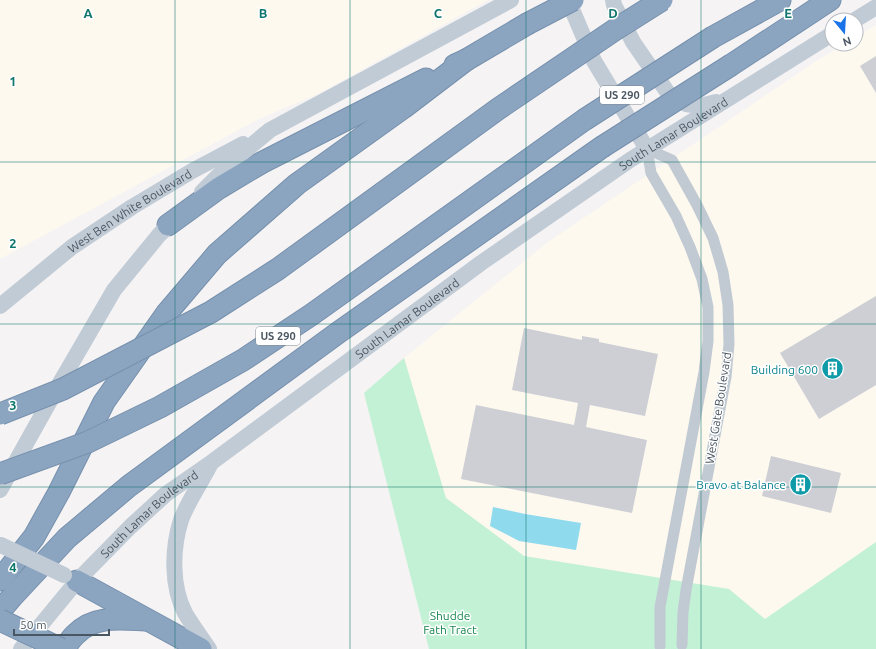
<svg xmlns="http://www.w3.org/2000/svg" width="876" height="649" font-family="Ubuntu,sans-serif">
  <rect width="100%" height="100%" fill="#f5f3f3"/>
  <g fill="#fdf9ef">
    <path d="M 0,0 L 488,0 L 318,94 L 259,119 L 0,259 Z"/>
    <path d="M 876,25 L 876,542 L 765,619 L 729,589 L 524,556 L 446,498 L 404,358 L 548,242 L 815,62 L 845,44 L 856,44 L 856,37 Z"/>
  </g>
  <path fill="#c3f1d5" d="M 404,358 L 446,498 L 524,556 L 729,589 L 765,619 L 876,542 L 876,649 L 429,649 L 364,393 Z"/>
  <path fill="#90daee" d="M 493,507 L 525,514 L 581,523 L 576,550 L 519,541 L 490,526 Z"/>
  <g fill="#cdcfd5">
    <path d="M 876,56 L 876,93 L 860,66 Z"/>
    <path d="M 876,296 L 876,385 L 819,419 L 780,353 Z"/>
    <path d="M 524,328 L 582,340 L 582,336 L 599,339 L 599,342 L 658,354 L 645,416 L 590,405 L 586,427 L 647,440 L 632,513 L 461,479 L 476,405 L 574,425 L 578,403 L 512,390 Z"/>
    <path d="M 771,456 L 841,473 L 831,513 L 762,496 Z"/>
  </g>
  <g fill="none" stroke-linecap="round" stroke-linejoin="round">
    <defs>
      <g id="highway">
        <path d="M 713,37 L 780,0"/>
        <path d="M 455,65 L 466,60 L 527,24"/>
        <path d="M 731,65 L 830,0"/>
        <path d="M 168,225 L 219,188 L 261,163 L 426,79"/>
        <path d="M 0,580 L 34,537 L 59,492 L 104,402 L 166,314 L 217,254 L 297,184 L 403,108 L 466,60"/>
        <path d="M 77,581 L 201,649"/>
        <path d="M 0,611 L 12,597 L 67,538 L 129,486 L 339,332 L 602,147"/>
        <path d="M 64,649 C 68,644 71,638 76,634 C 94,615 121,619 145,620"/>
      </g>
    </defs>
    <use href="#highway" stroke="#7690ad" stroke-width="23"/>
    <g stroke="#c1cad2" stroke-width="11">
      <path d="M 647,149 L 672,160 L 697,205 L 713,238 L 723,272 L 728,305 L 729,344 L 726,377 L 686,590 L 683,612 L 682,645"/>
      <path d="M 647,149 L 651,173 L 676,216 L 690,247 L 702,279 L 708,307 L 708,341 L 704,372 L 660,607 L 660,646"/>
    </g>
    <g stroke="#c1cbd6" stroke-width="16">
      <path d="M 568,0 L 594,61 L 647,149"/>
      <path d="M 613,0 L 614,5 L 633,42 L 668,93 L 686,104 L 700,106 L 716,102"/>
      <path d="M 855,20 L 876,7"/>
      <path d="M 202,192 L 235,159 L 270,130 L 511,0"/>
      <path id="s1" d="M 0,306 L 72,247 L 132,207 L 192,171 L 243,144"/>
      <path d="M 0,490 L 56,390 L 114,290 L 159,235 L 177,217"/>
      <path id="s2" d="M 21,649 L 77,581 L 130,527 L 166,494 L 212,462 L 481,263 L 630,160 L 832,34"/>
      <path d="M 209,649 C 201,637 192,625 185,613 C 171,586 172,548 181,520 C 188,501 201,483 210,465"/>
    </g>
    <use href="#highway" stroke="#8ba5c1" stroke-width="21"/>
    <defs>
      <g id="highway-bridge">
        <path d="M 527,24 L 573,0"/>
        <path d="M 602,147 L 731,65"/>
        <path d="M 0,414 L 63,389 L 211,312 L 278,269 L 498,109 L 616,29 L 662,0"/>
        <path d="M 0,474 L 88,442 L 160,407 L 243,360 L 311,315 L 584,120 L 713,37"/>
        <path d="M 0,620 L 61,649"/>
      </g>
    </defs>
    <use href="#highway-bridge" stroke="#7690ad" stroke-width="23" stroke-linecap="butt"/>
    <path stroke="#c1cbd6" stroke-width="16" d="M 1,545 L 64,575"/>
    <use href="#highway-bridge" stroke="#8ba5c1" stroke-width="21"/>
  </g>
  <path fill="none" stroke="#0f766e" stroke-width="1" stroke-opacity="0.55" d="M 175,0 L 175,649M 350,0 L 350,649M 526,0 L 526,649M 701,0 L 701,649M 0,162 L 876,162M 0,324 L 876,324M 0,487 L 876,487"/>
  <defs>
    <symbol id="building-disc" viewBox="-11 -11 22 22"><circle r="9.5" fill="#0f9aa8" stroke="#fff"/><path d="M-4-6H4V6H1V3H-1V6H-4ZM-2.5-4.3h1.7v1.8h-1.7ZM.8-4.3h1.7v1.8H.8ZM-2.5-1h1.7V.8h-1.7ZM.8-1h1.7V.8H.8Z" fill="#fff"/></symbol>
  </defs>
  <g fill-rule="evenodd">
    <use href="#building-disc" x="820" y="356" width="25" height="25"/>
    <use href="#building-disc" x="788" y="472" width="25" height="25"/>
  </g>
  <g text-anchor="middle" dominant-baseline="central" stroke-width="3" stroke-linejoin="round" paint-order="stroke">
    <g fill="#fff" stroke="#808990" stroke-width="1">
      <rect x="600" y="86" width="44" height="18" rx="3"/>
      <rect x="256" y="327" width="44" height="18" rx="3"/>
    </g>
    <g font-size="11" font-weight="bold" fill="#4a5661">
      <text x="622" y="95">US 290</text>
      <text x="278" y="336">US 290</text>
    </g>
    <g font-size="12" fill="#4a5661" stroke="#fff">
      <text stroke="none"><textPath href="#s2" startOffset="835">South Lamar Boulevard</textPath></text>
      <text stroke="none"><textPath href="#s1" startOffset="161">West Ben White Boulevard</textPath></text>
      <text stroke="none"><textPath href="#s2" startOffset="511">South Lamar Boulevard</textPath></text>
      <text transform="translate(718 408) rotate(-81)">West Gate Boulevard</text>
      <text stroke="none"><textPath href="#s2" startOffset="187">South Lamar Boulevard</textPath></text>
    </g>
    <g font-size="12" fill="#0d838f" stroke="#fff" text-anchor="end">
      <text x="818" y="369">Building 600</text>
      <text x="786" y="484">Bravo at Balance</text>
    </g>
    <g font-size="12" fill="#17864f" stroke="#fff">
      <text x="450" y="615">Shudde<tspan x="450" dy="14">Fath Tract</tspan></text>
    </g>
  </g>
  <g font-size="13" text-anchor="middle" font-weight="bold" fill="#0f766e" stroke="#fff" stroke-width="3" stroke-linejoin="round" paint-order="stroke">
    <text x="88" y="18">A</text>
    <text x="263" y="18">B</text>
    <text x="438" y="18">C</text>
    <text x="613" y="18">D</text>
    <text x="788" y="18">E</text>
    <text x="13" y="86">1</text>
    <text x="13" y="248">2</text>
    <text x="13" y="410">3</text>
    <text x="13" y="572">4</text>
  </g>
  <g transform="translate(844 32) rotate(162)"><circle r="19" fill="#ffffff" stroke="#b7bbc0"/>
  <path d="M0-3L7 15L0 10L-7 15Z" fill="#1a73e8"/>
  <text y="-6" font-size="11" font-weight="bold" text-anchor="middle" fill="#4a5661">N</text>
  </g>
  <path d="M14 629v6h95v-6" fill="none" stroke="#4a5661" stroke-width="2"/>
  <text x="20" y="629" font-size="12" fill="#4a5661" stroke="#ffffff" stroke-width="3" paint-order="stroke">50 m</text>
</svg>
